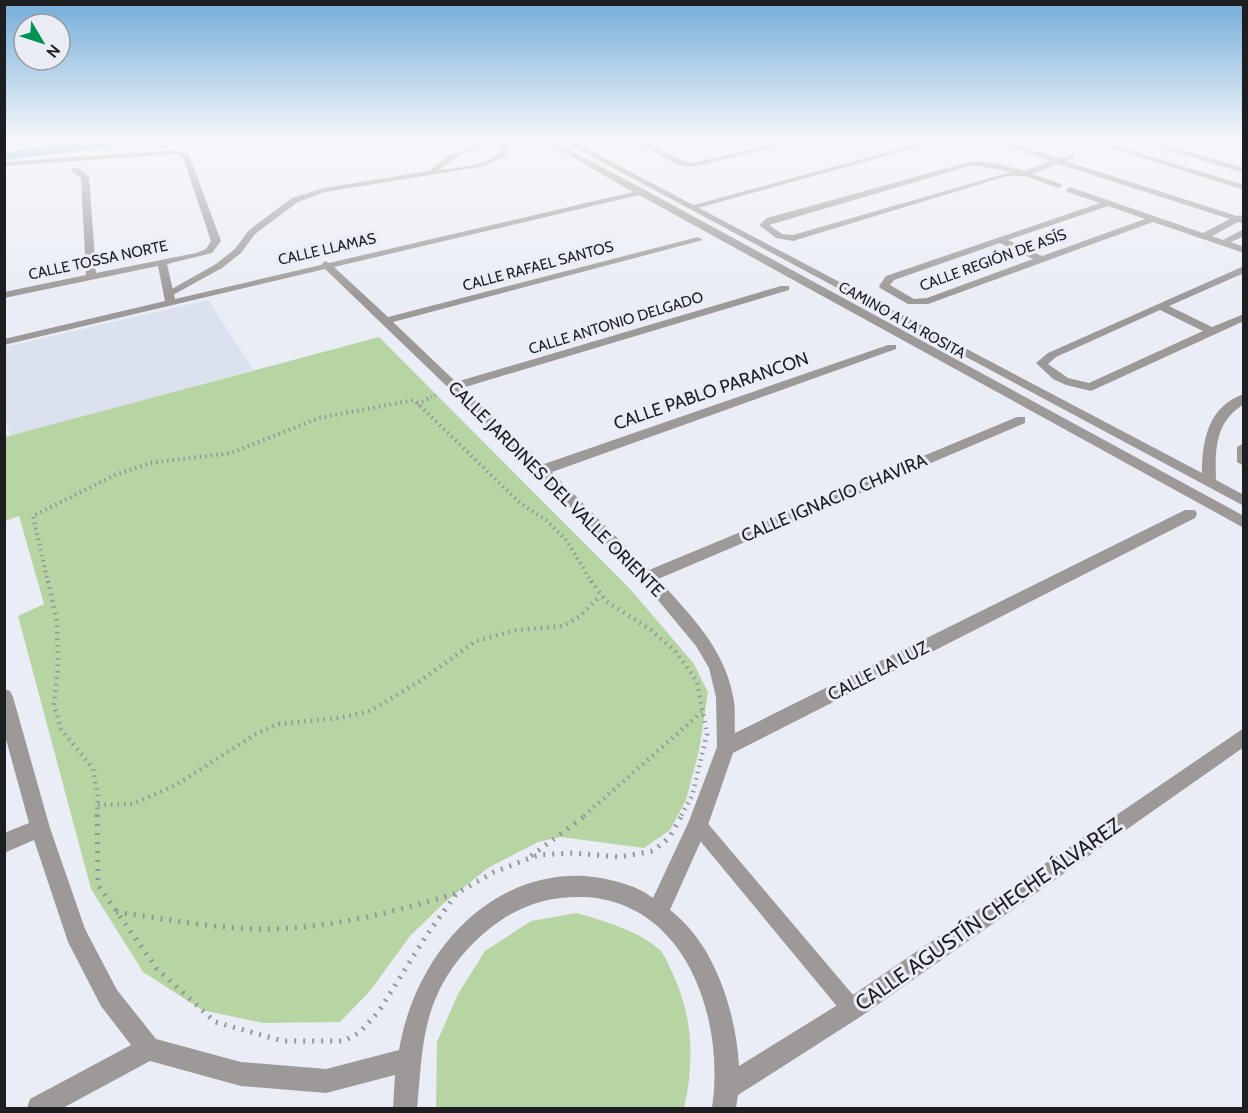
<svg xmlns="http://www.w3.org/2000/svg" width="1248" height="1113" font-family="Cabin,sans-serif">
  <rect width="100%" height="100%" fill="#eaedf5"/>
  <path fill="#dce1f0" d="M 208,300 L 254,370 L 11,436 L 5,420 L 5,347 Z"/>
  <g fill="#b7d5a3">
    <path d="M 379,337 L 632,591 L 694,664 L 708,692 L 699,751 L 686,800 L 670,830 L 644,848 L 561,837 L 538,842 L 488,868 L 444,903 L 410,936 L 370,991 L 340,1022 L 263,1023 L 202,1010 L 143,972 L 91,889 L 18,616 L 44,604 L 19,516 L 5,521 L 5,437 Z"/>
    <path d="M 577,913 C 606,922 637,930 660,950 C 665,955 668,964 671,970 C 693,1015 695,1060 684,1108 L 436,1108 L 437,1042 L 458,994 L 485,951 L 531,921 Z"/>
  </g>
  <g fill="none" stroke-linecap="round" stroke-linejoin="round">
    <path fill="#67a3c2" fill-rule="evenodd" d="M 91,141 L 131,141 L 125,145 L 4,160 L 4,152 Z"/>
    <path stroke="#93969b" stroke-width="3" stroke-dasharray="1 3" stroke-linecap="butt" d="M 427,399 L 438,394"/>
    <g stroke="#93969b" stroke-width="4" stroke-dasharray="1.5 4" stroke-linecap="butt">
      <path d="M 417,404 L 430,398"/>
      <path d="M 48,583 L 33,516 L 115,475 L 150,463 L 231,453 L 319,418 L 414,400 L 520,503 L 546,520 L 567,541 L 592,583"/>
    </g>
    <g stroke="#93969b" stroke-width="4.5" stroke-dasharray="1.5 5" stroke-linecap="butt">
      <path d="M 48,581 L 57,621 L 58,668 L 54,705 L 61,729 L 93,769 L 98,797 L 97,816"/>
      <path d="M 591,581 L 606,601 L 651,630 L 675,651 L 697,681 L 707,734 L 692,796 L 681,816"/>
      <path d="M 98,805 L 133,804 L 176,785 L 254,735 L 278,724 L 339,718 L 370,711 L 420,681 L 476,641 L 517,630 L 563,626 L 579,617 L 601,595"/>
      <path d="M 584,816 L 702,712"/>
    </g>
    <g stroke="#93969b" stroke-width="5" stroke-dasharray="2 7" stroke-linecap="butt">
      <path d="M 97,815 L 98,885 L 157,969 L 215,1022 L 283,1041 L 344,1041 L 360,1032 L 379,1011 L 426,936 L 457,893 L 494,872 L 538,855 L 574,853 L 620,857 L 653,851 L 669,838 L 682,815"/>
      <path d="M 531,856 L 586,815"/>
      <path d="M 116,912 C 166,919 216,929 267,929 C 332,928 395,912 457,893"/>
    </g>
    <g fill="#9d9998" fill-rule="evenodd">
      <path d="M 486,141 L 497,141 L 462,154 L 438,170 C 461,167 487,167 503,149 L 501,141 L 507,141 L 509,149 L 503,157 L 485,166 L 325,192 L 298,202 L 255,234 L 241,253 L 222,268 L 171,296 L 163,294 L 216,264 L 235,249 L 249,230 L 292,198 L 324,188 L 429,171 L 450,155 Z"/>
      <path d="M 698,816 L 704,819 L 859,1002 L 862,1009 L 859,1016 L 852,1019 L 845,1016 L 692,831 L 689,825 L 692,819 Z"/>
    </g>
    <g fill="#9d9998" fill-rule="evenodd">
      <path d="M 544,141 L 553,141 L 645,190 L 1244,516 L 1244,528 L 639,195 L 334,267 L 388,317 L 698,237 L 703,240 L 393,322 L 456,382 L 781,286 L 789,286 L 789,290 L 462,388 L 544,464 L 888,345 L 896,345 L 896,349 L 552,472 L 649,570 L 1017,417 L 1025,417 L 1025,423 L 658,579 C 689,614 724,647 733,696 C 736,708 734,721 735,733 L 1185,510 L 1195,510 L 1197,514 L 1195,518 L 733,753 L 708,825 L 670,910 C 715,944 736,1012 739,1066 L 844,1001 L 1244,728 L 1244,747 L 860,1017 L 738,1095 L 736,1108 L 712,1108 C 725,1021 688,903 585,897 C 558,896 534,901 511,914 C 480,932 453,961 438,993 C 421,1029 421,1070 417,1108 L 393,1108 L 395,1075 L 326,1093 L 241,1086 L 150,1061 L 63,1108 L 27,1108 L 30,1099 L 131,1045 L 101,1006 L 68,942 L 34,840 L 4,853 L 4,833 L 29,823 L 4,732 L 4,689 L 10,691 L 13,697 L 50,828 L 85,929 L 117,990 L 156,1039 L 241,1062 L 326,1069 L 399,1050 C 414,959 485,871 585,876 C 607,878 635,884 653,898 L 689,821 L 717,747 L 716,697 L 709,668 L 696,646 L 642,581 L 537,473 L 325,269 L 4,345 L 4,339 L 165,301 L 158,266 L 4,298 L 4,292 L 86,275 L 81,178 L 72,172 L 72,168 L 78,168 L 89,177 L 96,273 L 196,253 L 206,249 L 211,241 L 183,158 L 177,154 L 4,166 L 4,162 L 178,150 L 189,155 L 221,241 L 212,253 L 167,264 L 175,299 L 321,265 L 325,261 L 329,263 L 633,192 Z"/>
      <path d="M 633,141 C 654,141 672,159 693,163 L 785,141 L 799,141 L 693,167 L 678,165 Z"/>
      <path d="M 927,141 L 940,141 L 694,209 L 687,207 Z"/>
      <path d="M 993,141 L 1005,141 L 1058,158 L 1074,154 L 1074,158 L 1065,161 L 1237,216 L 1244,215 L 1244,224 L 1238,222 L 1212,236 L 1223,240 L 1244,229 L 1244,236 L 1231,242 L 1244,247 L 1244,253 L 1153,222 L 928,304 L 908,304 L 880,288 L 879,286 L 886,276 L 1100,203 L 1067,192 L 1066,190 L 1070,187 L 1203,233 L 1230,219 L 1058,164 L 1032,174 L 1061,184 L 1062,186 L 1058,188 L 1025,176 L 1007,176 L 793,241 L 776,238 L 759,225 L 767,218 L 973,161 L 995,163 L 1025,171 L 1050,161 ZM 973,165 L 1011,172 L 793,235 L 782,234 L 769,225 ZM 1108,206 L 1145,219 L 1042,256 L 1008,240 ZM 1000,243 L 1033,259 L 927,298 L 914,299 L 890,285 L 894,280 Z"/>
      <path d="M 1089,141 L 1101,141 L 1244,185 L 1244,190 Z"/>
      <path d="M 1139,141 L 1151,141 L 1244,168 L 1244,173 Z"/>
      <path d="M 1244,266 L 1244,273 L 1169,306 L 1212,327 L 1244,314 L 1244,321 L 1091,391 L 1066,385 L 1053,379 L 1036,363 L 1048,353 ZM 1160,310 L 1203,331 L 1089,383 L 1068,378 L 1048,364 L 1056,357 Z"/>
    </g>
    <g fill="#9d9998" fill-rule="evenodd">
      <path d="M 563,141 L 572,141 L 1202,473 C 1202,441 1208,406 1244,394 L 1244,404 C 1215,422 1215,449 1216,480 L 1244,495 L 1244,506 Z"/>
      <path d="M 1244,443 L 1244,466 L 1237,462 L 1237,447 Z"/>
    </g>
  </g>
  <linearGradient id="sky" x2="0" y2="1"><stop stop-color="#74add9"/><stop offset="0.47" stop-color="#f6f7fa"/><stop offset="1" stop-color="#f6f7fa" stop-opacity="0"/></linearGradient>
  <rect width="1248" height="297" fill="url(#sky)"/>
  <g text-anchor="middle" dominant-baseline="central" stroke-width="6" stroke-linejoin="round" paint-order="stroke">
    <g font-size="15" fill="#1d1e21" stroke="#eaedf5">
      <text transform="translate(327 249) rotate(-13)">CALLE LLAMAS</text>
      <text transform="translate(98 260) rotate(-12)">CALLE TOSSA NORTE</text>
      <text transform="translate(993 260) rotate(-20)">CALLE REGIÓN DE ASÍS</text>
      <text transform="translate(538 266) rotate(-15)">CALLE RAFAEL SANTOS</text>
      <text transform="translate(902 320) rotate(29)">CAMINO A LA ROSITA</text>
      <text transform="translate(616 323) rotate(-17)">CALLE ANTONIO DELGADO</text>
    </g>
    <g font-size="18" fill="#1d1e21" stroke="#eaedf5">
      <text transform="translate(711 391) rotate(-19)">CALLE PABLO PARANCON</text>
      <text transform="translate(556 489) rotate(45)">CALLE JARDINES DEL VALLE ORIENTE</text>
      <text transform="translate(834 498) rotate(-23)">CALLE IGNACIO CHAVIRA</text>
      <text transform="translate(878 671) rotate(-27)">CALLE LA LUZ</text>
    </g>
    <g font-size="21" fill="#1d1e21" stroke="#eaedf5">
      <text transform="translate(988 914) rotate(-35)">CALLE AGUSTÍN CHECHE ÁLVAREZ</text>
    </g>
  </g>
  <rect width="1248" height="1113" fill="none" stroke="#1d1e21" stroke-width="12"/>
  <g transform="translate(42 42) rotate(129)"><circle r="28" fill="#eaedf5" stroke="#989aa0" stroke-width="1.5"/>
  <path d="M0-4.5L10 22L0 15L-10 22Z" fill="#009354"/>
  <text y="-9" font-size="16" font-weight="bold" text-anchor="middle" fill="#1d1e21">N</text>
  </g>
</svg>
